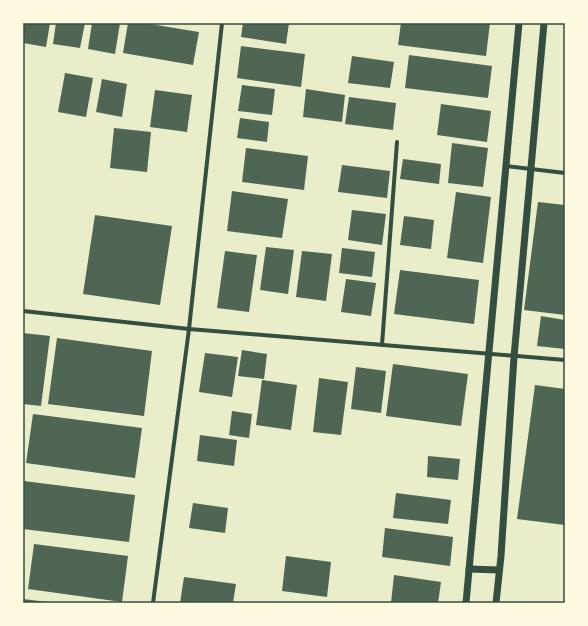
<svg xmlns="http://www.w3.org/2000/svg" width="588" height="626" font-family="'Asap Condensed',sans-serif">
  <rect width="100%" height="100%" fill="#e9edc9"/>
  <g fill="#4f6655">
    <path d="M 23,23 L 50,23 L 46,47 L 23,43 Z"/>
    <path d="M 56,23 L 85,23 L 80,48 L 53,44 Z"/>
    <path d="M 92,23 L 120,23 L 115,54 L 88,49 Z"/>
    <path d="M 128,23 L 144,23 L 199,32 L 193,65 L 123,53 Z"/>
    <path d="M 243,23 L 289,23 L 286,44 L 241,37 Z"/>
    <path d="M 401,23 L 490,23 L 486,56 L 398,45 Z"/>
    <path d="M 241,46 L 305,54 L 301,87 L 237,78 Z"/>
    <path d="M 409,55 L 492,66 L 488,98 L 405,88 Z"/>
    <path d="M 352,56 L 394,62 L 390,88 L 348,83 Z"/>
    <path d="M 65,73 L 93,78 L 86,117 L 58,112 Z"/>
    <path d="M 102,79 L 127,84 L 122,117 L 96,112 Z"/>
    <path d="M 242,85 L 275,89 L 272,115 L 238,111 Z"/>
    <path d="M 306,89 L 345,95 L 342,122 L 303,117 Z"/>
    <path d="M 155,90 L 192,95 L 187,132 L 150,127 Z"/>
    <path d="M 349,97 L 396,103 L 393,130 L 345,124 Z"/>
    <path d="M 441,104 L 491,111 L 487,142 L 437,135 Z"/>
    <path d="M 240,118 L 269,122 L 267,142 L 237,138 Z"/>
    <path d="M 114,128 L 151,132 L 147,172 L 110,168 Z"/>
    <path d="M 452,143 L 488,148 L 483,187 L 448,183 Z"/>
    <path d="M 246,148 L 308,156 L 304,190 L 242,182 Z"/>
    <path d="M 403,159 L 441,164 L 439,184 L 400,179 Z"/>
    <path d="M 342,165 L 390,171 L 387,198 L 338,192 Z"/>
    <path d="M 232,191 L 288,199 L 282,238 L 227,231 Z"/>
    <path d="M 456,192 L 491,197 L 483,263 L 447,258 Z"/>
    <path d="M 538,202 L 565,205 L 565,315 L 524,310 Z"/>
    <path d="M 352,210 L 386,214 L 382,245 L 348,240 Z"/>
    <path d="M 95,215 L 172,226 L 160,305 L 83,294 Z"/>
    <path d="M 404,216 L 434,220 L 431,249 L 400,245 Z"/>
    <path d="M 266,247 L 294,250 L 288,294 L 260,290 Z"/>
    <path d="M 342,248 L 375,252 L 372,277 L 339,273 Z"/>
    <path d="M 225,251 L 257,255 L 249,312 L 217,308 Z"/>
    <path d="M 302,251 L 332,254 L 326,301 L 296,297 Z"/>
    <path d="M 400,270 L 479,280 L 474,324 L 394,314 Z"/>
    <path d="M 346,279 L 376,283 L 371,316 L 341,312 Z"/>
    <path d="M 541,316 L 565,320 L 565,349 L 537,346 Z"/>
    <path d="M 23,333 L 50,336 L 41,406 L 23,404 Z"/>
    <path d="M 57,338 L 152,351 L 144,416 L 48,404 Z"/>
    <path d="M 242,350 L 267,354 L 264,379 L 238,376 Z"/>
    <path d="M 205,353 L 238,357 L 232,397 L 199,392 Z"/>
    <path d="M 393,364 L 468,374 L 461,426 L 386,416 Z"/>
    <path d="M 356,367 L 386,371 L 381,413 L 351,409 Z"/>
    <path d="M 319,378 L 348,382 L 341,435 L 313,432 Z"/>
    <path d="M 262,380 L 297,385 L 291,430 L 256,425 Z"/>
    <path d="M 535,385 L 565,389 L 565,525 L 517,519 Z"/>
    <path d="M 232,411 L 252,414 L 249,438 L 229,435 Z"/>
    <path d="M 33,414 L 142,428 L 135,478 L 26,463 Z"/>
    <path d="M 200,435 L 237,440 L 234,466 L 197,461 Z"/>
    <path d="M 428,456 L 460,459 L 458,480 L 427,477 Z"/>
    <path d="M 24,481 L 135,495 L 129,542 L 23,529 Z"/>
    <path d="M 396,493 L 451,500 L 448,524 L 393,518 Z"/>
    <path d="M 193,503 L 228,508 L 225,533 L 189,528 Z"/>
    <path d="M 385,528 L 453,537 L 450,566 L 382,557 Z"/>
    <path d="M 34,544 L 128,556 L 122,602 L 28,589 Z"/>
    <path d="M 286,556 L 331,562 L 327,597 L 282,591 Z"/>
    <path d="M 394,575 L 441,582 L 438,603 L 391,603 Z"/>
    <path d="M 184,577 L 236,584 L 233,603 L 180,603 Z"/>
    <path d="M 23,599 L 48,602 L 48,603 L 23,603 Z"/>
  </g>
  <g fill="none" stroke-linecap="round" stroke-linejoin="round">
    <g stroke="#344e41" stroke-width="4">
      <path d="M 506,166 L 565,173"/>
      <path d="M 23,311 L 189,329 L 565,360"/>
      <path d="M 382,345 L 397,142"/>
      <path d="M 153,603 L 189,329 L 222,23"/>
    </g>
    <g stroke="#344e41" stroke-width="7">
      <path d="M 469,569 L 499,570"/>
      <path d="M 466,603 L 519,23"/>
      <path d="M 496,603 L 501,556 L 514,357 L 544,23"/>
    </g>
  </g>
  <rect width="588" height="626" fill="none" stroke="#fefae0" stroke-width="48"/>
  <rect x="24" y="24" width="540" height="578" fill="none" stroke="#344e41" stroke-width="1.5"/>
</svg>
